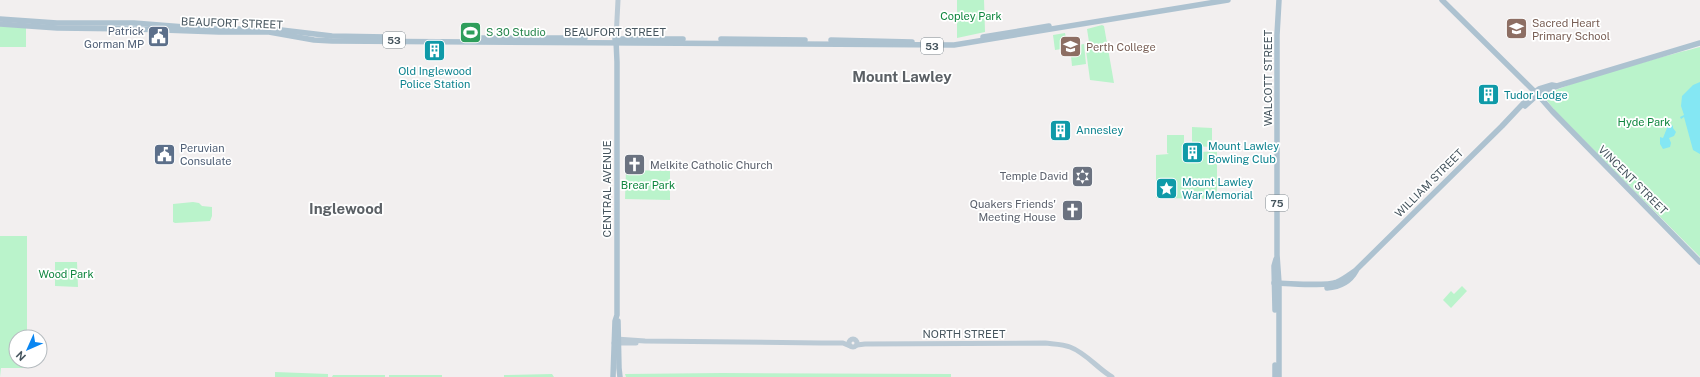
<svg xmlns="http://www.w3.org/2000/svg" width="1700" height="377" font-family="'Public Sans',sans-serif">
  <rect width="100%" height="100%" fill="#f2efef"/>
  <g fill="#baf3cb">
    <path d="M 957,0 L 984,0 L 985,32 L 957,38 Z"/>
    <path d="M 1102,25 L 1104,26 L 1114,83 L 1090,80 L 1085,43 L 1089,42 L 1087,29 Z"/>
    <path d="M 0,26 L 26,28 L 26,47 L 0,47 Z"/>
    <path d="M 1065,33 L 1068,48 L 1055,50 L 1053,35 Z"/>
    <path d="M 1084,44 L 1086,64 L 1072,66 L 1070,46 Z"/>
    <path d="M 1700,47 L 1700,257 L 1557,113 L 1544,97 C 1548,87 1680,52 1700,47 Z"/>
    <path d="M 1192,127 L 1212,128 L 1212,147 L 1192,146 Z"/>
    <path d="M 1167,135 L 1184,135 L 1184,153 L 1217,151 L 1217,194 L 1219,199 L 1156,198 L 1156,155 L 1169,154 L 1167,153 Z"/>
    <path d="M 626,170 L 670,171 L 670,200 L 625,199 Z"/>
    <path d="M 193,202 L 199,203 L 202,206 L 212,207 L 212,216 L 210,221 L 175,223 L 173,222 L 173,204 Z"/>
    <path d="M 0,236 L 27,236 L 27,337 L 16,337 L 16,361 L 27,361 L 27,368 L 1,368 L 0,377 Z"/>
    <path d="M 55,262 L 77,262 L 78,287 L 55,286 Z"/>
    <path d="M 1462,286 L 1467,291 L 1451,308 L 1443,300 L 1451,291 L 1454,294 Z"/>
    <path d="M 275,372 L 328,374 L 328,377 L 275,377 Z"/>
    <path d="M 722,373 L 951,374 L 951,377 L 626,377 L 625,374 Z"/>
    <path d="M 552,374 L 554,377 L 504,377 L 504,375 Z"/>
    <path d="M 333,375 L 385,375 L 385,377 L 332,377 Z"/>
    <rect x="389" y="375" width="53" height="2"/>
  </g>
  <g fill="#84e7f3">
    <path d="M 1700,82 L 1700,154 L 1693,150 L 1684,117 L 1681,119 L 1680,117 L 1684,115 L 1681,106 L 1682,96 L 1693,85 Z"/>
    <path d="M 1669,123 L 1673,126 L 1673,128 L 1676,132 L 1674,136 L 1669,138 L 1671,143 L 1670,147 L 1663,149 L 1660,144 L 1660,137 L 1663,138 Z"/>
  </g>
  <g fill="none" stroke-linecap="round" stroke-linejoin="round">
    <g stroke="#bbcad5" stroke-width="5">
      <path d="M 616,39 L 618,0"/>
      <path d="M 616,339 L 645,341 L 821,343 L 843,343 L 850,346"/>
      <circle cx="853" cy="343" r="4"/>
      <path d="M 614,343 L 636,343"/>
      <path d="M 857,345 L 865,344 L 1045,343 C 1053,344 1063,344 1070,347 C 1086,353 1097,368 1112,377"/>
    </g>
    <g stroke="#adc2d0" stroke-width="5.5">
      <path d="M 1442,0 L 1538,95 L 1552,111 L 1700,262"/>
      <path d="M 0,19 L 57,23 L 134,23 L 210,29 L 273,29 L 332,36 L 387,37"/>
      <path d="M 0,24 L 57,28 L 135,29 L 219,32 L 269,32 L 314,40 L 332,41 L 954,45 L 1228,0"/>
      <path d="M 983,37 L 1049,26"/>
      <path d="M 467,38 L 585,38"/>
      <path d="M 615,39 L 683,39"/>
      <path d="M 721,39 L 805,40"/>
      <path d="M 831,40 L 912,42"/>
      <path d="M 1525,106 L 1535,97 L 1557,86 L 1700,43"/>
      <path d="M 1274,283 C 1290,283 1324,287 1337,282 C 1344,279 1350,274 1356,270 L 1502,126 L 1532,94 L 1539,89 L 1552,85 L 1557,86"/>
      <path d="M 1327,288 C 1340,287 1350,282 1356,271"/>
      <path d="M 1275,310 L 1274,266 L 1276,259"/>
      <path d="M 618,321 L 619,368 L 620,377"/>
      <path d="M 613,377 L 615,321 L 617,315 L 617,62 L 616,40"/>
      <path d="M 1275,377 L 1275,365"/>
      <path d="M 1279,377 L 1279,283 L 1277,255 L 1277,35 L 1279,0"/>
    </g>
  </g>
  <defs>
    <symbol id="school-square" viewBox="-11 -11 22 22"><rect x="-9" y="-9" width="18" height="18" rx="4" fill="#8d6e63" stroke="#fff"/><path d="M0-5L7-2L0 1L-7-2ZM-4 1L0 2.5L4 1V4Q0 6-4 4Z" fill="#fff"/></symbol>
    <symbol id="stadium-square" viewBox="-11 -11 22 22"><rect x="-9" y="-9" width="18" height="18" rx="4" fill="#2e9e5b" stroke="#fff"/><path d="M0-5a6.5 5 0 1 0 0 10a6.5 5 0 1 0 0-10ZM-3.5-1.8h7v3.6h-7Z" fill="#fff"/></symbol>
    <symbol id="civic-square" viewBox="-11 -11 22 22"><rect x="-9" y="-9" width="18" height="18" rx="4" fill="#5c6f8a" stroke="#fff"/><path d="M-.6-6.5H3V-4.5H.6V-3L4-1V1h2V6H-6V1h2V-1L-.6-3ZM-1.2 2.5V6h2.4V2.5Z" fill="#fff"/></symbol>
    <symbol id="building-square" viewBox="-11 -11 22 22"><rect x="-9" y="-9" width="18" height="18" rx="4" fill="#0f9aa8" stroke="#fff"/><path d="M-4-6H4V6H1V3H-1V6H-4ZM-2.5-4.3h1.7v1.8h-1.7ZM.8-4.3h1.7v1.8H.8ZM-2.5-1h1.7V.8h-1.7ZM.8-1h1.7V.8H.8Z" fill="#fff"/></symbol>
    <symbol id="church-square" viewBox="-11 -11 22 22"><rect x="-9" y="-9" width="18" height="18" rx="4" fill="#6b7280" stroke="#fff"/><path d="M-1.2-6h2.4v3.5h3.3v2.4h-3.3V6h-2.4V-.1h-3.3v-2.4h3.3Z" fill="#fff"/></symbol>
    <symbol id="synagogue-square" viewBox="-11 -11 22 22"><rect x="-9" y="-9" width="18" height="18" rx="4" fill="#6b7280" stroke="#fff"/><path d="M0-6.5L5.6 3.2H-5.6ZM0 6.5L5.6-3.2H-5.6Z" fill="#fff"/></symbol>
    <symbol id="sight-square" viewBox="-11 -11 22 22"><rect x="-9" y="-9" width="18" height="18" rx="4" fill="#0f9aa8" stroke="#fff"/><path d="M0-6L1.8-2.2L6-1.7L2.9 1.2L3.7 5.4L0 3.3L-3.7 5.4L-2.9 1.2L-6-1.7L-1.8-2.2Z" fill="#fff"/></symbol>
  </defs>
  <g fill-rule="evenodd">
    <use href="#school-square" x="1504" y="16" width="25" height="25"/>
    <use href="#stadium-square" x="458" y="20" width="25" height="25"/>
    <use href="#civic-square" x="146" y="24" width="25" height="25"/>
    <use href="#school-square" x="1058" y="34" width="25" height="25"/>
    <use href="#building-square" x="422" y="38" width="25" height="25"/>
    <use href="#building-square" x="1476" y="82" width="25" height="25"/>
    <use href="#building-square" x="1048" y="118" width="25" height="25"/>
    <use href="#building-square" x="1180" y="140" width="25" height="25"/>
    <use href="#civic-square" x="152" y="142" width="25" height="25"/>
    <use href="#church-square" x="622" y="152" width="25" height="25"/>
    <use href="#synagogue-square" x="1070" y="164" width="25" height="25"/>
    <use href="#sight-square" x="1154" y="176" width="25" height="25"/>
    <use href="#church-square" x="1060" y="198" width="25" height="25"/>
  </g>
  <g text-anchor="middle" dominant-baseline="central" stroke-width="3.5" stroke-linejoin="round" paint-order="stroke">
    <g fill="#fff" stroke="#7e888e" stroke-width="1">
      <rect x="383" y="32" width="22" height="16" rx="3"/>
      <rect x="921" y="38" width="22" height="16" rx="3"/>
      <rect x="1266" y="195" width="22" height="16" rx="3"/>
    </g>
    <g font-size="10" font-weight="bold" fill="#46555e">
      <text x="394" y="40">53</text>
      <text x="932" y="46">53</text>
      <text x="1277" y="203">75</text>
    </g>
    <g font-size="11" fill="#0f863f" stroke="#fff">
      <text x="971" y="16">Copley Park</text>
      <text x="1644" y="122">Hyde Park</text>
      <text x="648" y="185">Brear Park</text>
      <text x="66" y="274">Wood Park</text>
    </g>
    <g font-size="11" fill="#46555e" stroke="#fff">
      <text transform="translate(232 23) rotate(2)">BEAUFORT STREET</text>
      <text x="615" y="32">BEAUFORT STREET</text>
      <text transform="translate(1268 78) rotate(-90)">WALCOTT STREET</text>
      <text transform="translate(1633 180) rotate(45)">VINCENT STREET</text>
      <text transform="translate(1429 183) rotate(-45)">WILLIAM STREET</text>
      <text transform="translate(607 189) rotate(-90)">CENTRAL AVENUE</text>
      <text x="964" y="334">NORTH STREET</text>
    </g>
    <g font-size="11" fill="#785e54" stroke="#fff" text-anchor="start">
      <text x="1532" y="23">Sacred Heart<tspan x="1532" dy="13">Primary School</tspan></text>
      <text x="1086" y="47">Perth College</text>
    </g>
    <g font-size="11" fill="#4e5e75" stroke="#fff" text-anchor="end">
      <text x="144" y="31">Patrick<tspan x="144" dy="13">Gorman MP</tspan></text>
      <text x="180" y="148" text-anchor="start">Peruvian<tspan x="180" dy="13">Consulate</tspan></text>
    </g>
    <g font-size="11" fill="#27864d" stroke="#fff" text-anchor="start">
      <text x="486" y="32">S 30 Studio</text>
    </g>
    <g font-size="11" fill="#0d838f" stroke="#fff" text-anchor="start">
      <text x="435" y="71" text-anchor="middle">Old Inglewood<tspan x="435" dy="13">Police Station</tspan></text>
      <text x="1504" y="95">Tudor Lodge</text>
      <text x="1076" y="130">Annesley</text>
      <text x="1208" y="146">Mount Lawley<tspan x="1208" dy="13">Bowling Club</tspan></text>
      <text x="1182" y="182">Mount Lawley<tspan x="1182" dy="13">War Memorial</tspan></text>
    </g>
    <g font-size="11" fill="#5b616d" stroke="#fff" text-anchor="end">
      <text x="650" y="165" text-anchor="start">Melkite Catholic Church</text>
      <text x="1068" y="176">Temple David</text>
      <text x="1056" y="204">Quakers Friends'<tspan x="1056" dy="13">Meeting House</tspan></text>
    </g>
    <g font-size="15" font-weight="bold" fill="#5b6065" stroke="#fff">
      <text x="902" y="76">Mount Lawley</text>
      <text x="346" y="208">Inglewood</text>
    </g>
  </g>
  <g transform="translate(28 349) rotate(225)"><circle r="19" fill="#ffffff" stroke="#b5bbbf"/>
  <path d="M0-3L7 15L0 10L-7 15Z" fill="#0a86f1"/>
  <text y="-6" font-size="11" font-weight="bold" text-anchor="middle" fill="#46555e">N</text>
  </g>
</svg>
